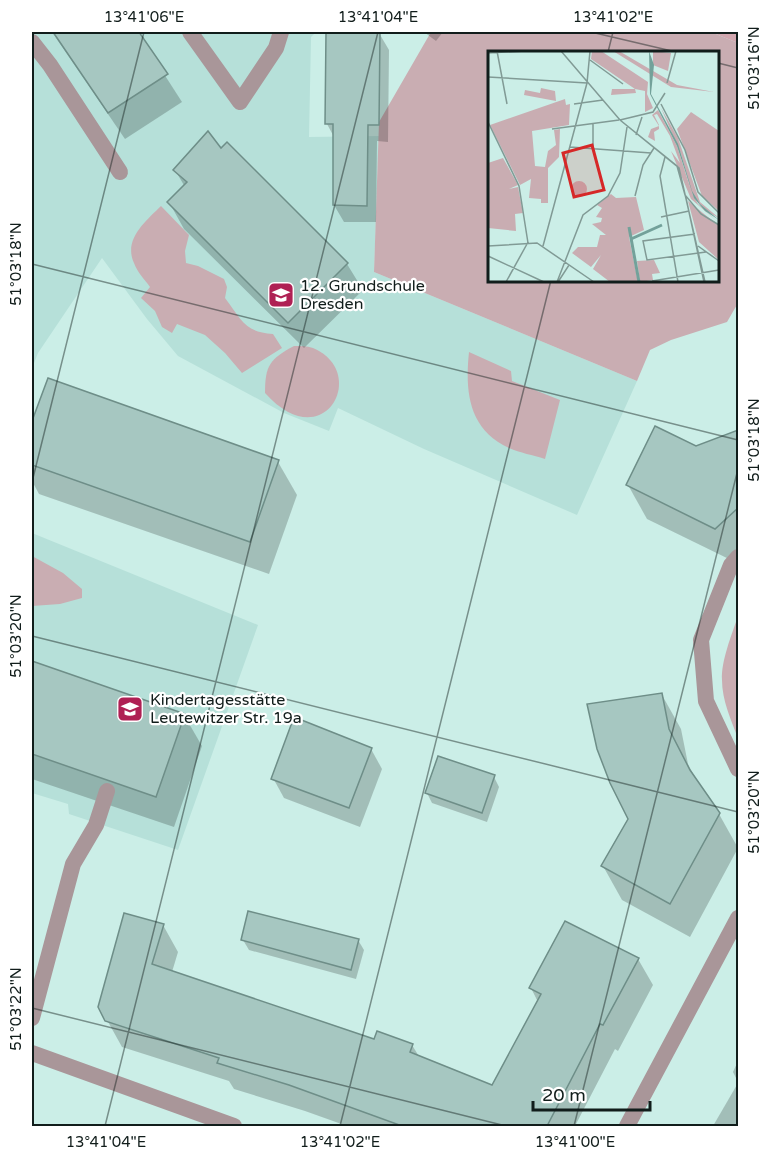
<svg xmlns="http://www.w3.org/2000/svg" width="770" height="1158" font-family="'Varela Round',sans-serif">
  <rect width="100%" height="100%" fill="#cbeee7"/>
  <g fill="#b6e0d9">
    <path d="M 32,32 L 316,32 L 311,37 L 309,137 L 379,136 L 374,272 L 637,381 L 577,515 L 424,449 L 338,408 L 329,431 L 284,413 L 178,356 L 147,319 L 102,258 L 38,353 L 32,368 Z"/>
    <path d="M 32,533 L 258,625 L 178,850 L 69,814 L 68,804 L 32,793 Z"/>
  </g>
  <g fill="#c9adb2" fill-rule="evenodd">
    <path d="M 431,32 L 711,32 L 738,43 L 738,303 L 727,322 L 671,340 L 650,350 L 637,381 L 374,272 L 379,122 ZM 490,52 L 718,52 L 718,280 L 490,280 Z"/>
    <path d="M 161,206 L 189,235 L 185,251 L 186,263 L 198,266 L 224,279 L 227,287 L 225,298 C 242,320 244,332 273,334 L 282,348 L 242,373 L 225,353 L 205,335 L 177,324 L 172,333 L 162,327 L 155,311 L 141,298 L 150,287 C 145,280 137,272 134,263 C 123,239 146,221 161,206 Z"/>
    <path d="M 294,346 C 300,346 307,346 313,348 C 370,372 324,459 265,393 C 265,365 270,359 294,346 Z"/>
    <path d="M 469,352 L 511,371 L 512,381 L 560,400 L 545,459 C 533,455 520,453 509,448 C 468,429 465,391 469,352 Z"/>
    <path d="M 32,556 L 63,573 L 82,589 L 82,598 L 60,604 L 32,606 Z"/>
    <path d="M 738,616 L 738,738 C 731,720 722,700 722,680 C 721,661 732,634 738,616 Z"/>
  </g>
  <path fill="#d1a7af" d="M 711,32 L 738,32 L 738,43 Z"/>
  <g fill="#0003">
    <path d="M 52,32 L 137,32 L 182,102 L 125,139 Z"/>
    <path d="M 424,32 L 443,32 L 436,41 Z"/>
    <path d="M 379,33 L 389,50 L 388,142 L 377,141 L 376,222 L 344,222 L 334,205 L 334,137 L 327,124 Z"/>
    <path d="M 221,150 L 347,264 L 363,290 L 304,348 L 184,229 L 169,202 L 185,187 L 175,170 Z"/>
    <path d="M 49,380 L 278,462 L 297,495 L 269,574 L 39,494 L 32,481 L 32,427 Z"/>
    <path d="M 738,432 L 738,559 L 735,562 L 647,519 L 628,485 L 696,447 Z"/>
    <path d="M 32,663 L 184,715 L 202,746 L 174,827 L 32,779 Z"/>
    <path d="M 662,695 L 681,729 L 688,764 L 698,784 L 719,814 L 738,848 L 690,937 L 622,900 L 603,866 L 629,819 Z"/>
    <path d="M 371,749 L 382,769 L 360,827 L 284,798 L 273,778 Z"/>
    <path d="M 494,777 L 499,787 L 487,822 L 432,803 L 427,793 Z"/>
    <path d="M 163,925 L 178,952 L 172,972 L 375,1041 L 412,1045 L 420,1058 L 493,1087 L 538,1002 L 531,988 L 638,959 L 653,985 L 618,1051 L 615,1049 L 575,1126 L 347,1126 L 305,1111 L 234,1089 L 229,1081 L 122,1047 L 107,1020 Z"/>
    <path d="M 243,940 L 358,940 L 364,950 L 356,979 L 249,950 Z"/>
    <path d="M 738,1061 L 738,1082 L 733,1072 Z"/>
    <path d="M 738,1083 L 738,1126 L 713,1126 Z"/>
  </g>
  <g fill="#a6c7c1" stroke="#6e8e88" stroke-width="1.5">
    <path d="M 53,32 L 139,32 L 168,74 L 108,113 Z"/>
    <path d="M 326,32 L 380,32 L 379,125 L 368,125 L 367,206 L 333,205 L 333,124 L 325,124 Z"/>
    <path d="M 208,131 L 221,148 L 227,142 L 348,263 L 288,323 L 167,202 L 187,182 L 173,170 Z"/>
    <path d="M 48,378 L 279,460 L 250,542 L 32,465 L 32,421 Z"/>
    <path d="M 655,426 L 696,446 L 738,430 L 738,508 L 715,529 L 626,485 Z"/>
    <path d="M 32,661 L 185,714 L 156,797 L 32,754 Z"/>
    <path d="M 662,693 L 669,729 L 690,770 L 720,813 L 670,904 L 601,866 L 628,819 L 610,783 L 597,749 L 587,704 Z"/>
    <path d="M 294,717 L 372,748 L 349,808 L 271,779 Z"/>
    <path d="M 438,756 L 495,775 L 482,813 L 425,793 Z"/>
    <path d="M 248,911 L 359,939 L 351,970 L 241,940 Z"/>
    <path d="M 124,913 L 164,924 L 152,964 L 374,1039 L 377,1031 L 413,1044 L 410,1052 L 492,1085 L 541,994 L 529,988 L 565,921 L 639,958 L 603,1025 L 600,1024 L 547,1126 L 402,1126 L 289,1085 L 217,1063 L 219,1058 L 105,1021 L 98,1007 Z"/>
  </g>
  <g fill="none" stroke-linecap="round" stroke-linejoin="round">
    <g stroke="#a99699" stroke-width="16">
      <path d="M 190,32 L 240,102 L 276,48 L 281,32"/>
      <path d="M 32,42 L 50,65 L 120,172"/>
      <path d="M 32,1018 L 73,864 L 96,825 L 107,791"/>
    </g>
    <g stroke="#a99699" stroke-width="16">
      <path d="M 738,557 L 731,565 L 701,640 L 706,701 L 738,769"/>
      <path d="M 32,1053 L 234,1126"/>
      <path d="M 627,1126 L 738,918"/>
    </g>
  </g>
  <path fill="none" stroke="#111d1b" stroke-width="1.5" stroke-opacity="0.45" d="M 591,32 L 676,52M 608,52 L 613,32M 718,63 L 738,68M 32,264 L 738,440M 32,482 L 144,32M 32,636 L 738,812M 32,1008 L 506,1126M 105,1126 L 378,32M 340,1126 L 551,280M 574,1126 L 738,469"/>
  <defs>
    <symbol id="school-square" viewBox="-11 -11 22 22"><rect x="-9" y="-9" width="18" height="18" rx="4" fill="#af2054" stroke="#fff"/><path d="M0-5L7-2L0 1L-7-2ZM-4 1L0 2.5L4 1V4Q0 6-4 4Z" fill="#fff"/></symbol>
  </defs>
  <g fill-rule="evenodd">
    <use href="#school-square" x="266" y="280" width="30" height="30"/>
    <use href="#school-square" x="115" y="694" width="30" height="30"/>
  </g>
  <g text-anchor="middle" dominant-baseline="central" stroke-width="4.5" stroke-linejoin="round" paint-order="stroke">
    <g font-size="16" fill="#111d1b" stroke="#fff" text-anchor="start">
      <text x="300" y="286">12. Grundschule<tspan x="300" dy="18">Dresden</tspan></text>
      <text x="150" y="700">Kindertagesstätte<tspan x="150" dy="18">Leutewitzer Str. 19a</tspan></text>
    </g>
  </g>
  <g transform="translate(488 51)">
    <rect width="231" height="231" fill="#cbeee7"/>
    <path d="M 104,0 L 113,0 L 160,31 L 159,43 L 165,57 L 157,61 L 157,40 L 147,38 L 148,42 L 123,44 L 124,38 L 147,38 L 103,8 ZM 125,0 L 131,0 L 189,34 L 226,41 L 183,36 ZM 165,0 L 183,2 L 180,20 L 165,14 ZM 53,37 L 67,40 L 68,50 L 36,44 L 37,39 L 52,42 ZM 77,48 L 78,54 L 82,53 L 81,74 L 44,80 L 47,115 L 57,116 L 60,100 L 68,94 L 66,79 L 72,78 L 71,106 L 60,117 L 60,152 L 53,152 L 53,148 L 41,147 L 43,128 L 32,134 L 2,74 ZM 173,57 L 190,87 L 212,151 L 231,167 L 218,160 L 209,150 L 203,140 L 210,153 L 230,171 L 203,148 L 183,100 L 192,112 L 182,85 L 169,63 L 166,64 L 171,74 L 171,78 L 166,81 L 167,90 L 160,86 L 163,78 L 171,75 L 164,64 L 170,59 L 189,95 L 203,139 L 193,103 ZM 203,61 L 231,80 L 231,160 L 214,145 L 189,78 ZM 15,107 L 30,134 L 21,138 L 30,136 L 35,162 L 27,163 L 28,180 L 0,177 L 0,112 ZM83 138a8 8 0 1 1 16 0a8 8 0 1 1-16 0ZM 123,143 L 128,147 L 148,146 L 156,179 L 141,186 L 150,231 L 122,231 L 105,218 L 113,204 L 103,216 L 84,202 L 90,196 L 109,196 L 112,184 L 118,184 L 104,173 L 113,171 L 114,167 L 108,166 L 114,157 L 109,154 ZM 200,150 L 231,175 L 231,209 L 211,191 ZM 166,209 L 172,222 L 164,223 L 165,229 L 152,231 L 149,210 Z" fill="#c9adb2"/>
    <path d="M 161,0 L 166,14 L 163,43 L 190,93 L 204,140 L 212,153 L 231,169 L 217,160 L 206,147 L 189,95 L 162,43 Z" fill="#73a19a"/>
    <path fill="none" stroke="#73a19a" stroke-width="3" d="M 141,176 L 151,231M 143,188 L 174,174"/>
    <path fill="none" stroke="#819a95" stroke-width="1.5" d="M 9,0 L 19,53M 73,0 L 132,69 L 189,115 L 197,144 L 213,163 L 231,174M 73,0 L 132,69 L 191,117 L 217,231M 0,2 L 38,0M 102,9 L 135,33M 0,26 L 99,32M 179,32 L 188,0M 86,53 L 115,49M 173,53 L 197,99 L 210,141 L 231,162M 132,69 L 165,61 L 177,42M 0,71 L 31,135 L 40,192M 64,78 L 131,69M 148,84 L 154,66M 82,96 L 163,102M 105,98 L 105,72M 177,106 L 172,125 L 190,231M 147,145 L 155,114 L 166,97M 198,147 L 216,231M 173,166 L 201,160M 207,183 L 155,190 L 159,209 L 218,201M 0,195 L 49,192 L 106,231M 55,195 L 99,32 L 102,0M 210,195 L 231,210M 0,205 L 56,231M 164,230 L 231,219M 18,231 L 39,193M 69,231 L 95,164 L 120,145 L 132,122 L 139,76M 70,231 L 81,214 L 106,231"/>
    <path fill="#d62828" fill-opacity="0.15" stroke="#d62828" stroke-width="3" d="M 104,94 L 116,139 L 86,146 L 75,102 Z"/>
    <rect width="231" height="231" fill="none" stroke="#111d1b" stroke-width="3"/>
  </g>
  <rect width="770" height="1158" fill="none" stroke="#ffffff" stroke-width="66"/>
  <path d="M533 1101v9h117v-9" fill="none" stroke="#111d1b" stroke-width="3"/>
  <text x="542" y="1101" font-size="18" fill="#111d1b" stroke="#ffffff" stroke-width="4.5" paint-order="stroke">20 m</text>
  <rect x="33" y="33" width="704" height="1092" fill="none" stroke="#111d1b" stroke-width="2"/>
  <g font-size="15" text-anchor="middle" fill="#111d1b">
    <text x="144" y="22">13°41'06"E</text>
    <text x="378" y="22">13°41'04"E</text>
    <text x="613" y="22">13°41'02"E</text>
    <text transform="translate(754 68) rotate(-90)" y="5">51°03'16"N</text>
    <text transform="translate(16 264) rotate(-90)" y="5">51°03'18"N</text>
    <text transform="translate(754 440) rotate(-90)" y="5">51°03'18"N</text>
    <text transform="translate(16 636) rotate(-90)" y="5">51°03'20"N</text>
    <text transform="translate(754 812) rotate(-90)" y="5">51°03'20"N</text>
    <text transform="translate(16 1009) rotate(-90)" y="5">51°03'22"N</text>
    <text x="106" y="1147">13°41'04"E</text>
    <text x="340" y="1147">13°41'02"E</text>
    <text x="575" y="1147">13°41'00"E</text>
  </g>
</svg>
